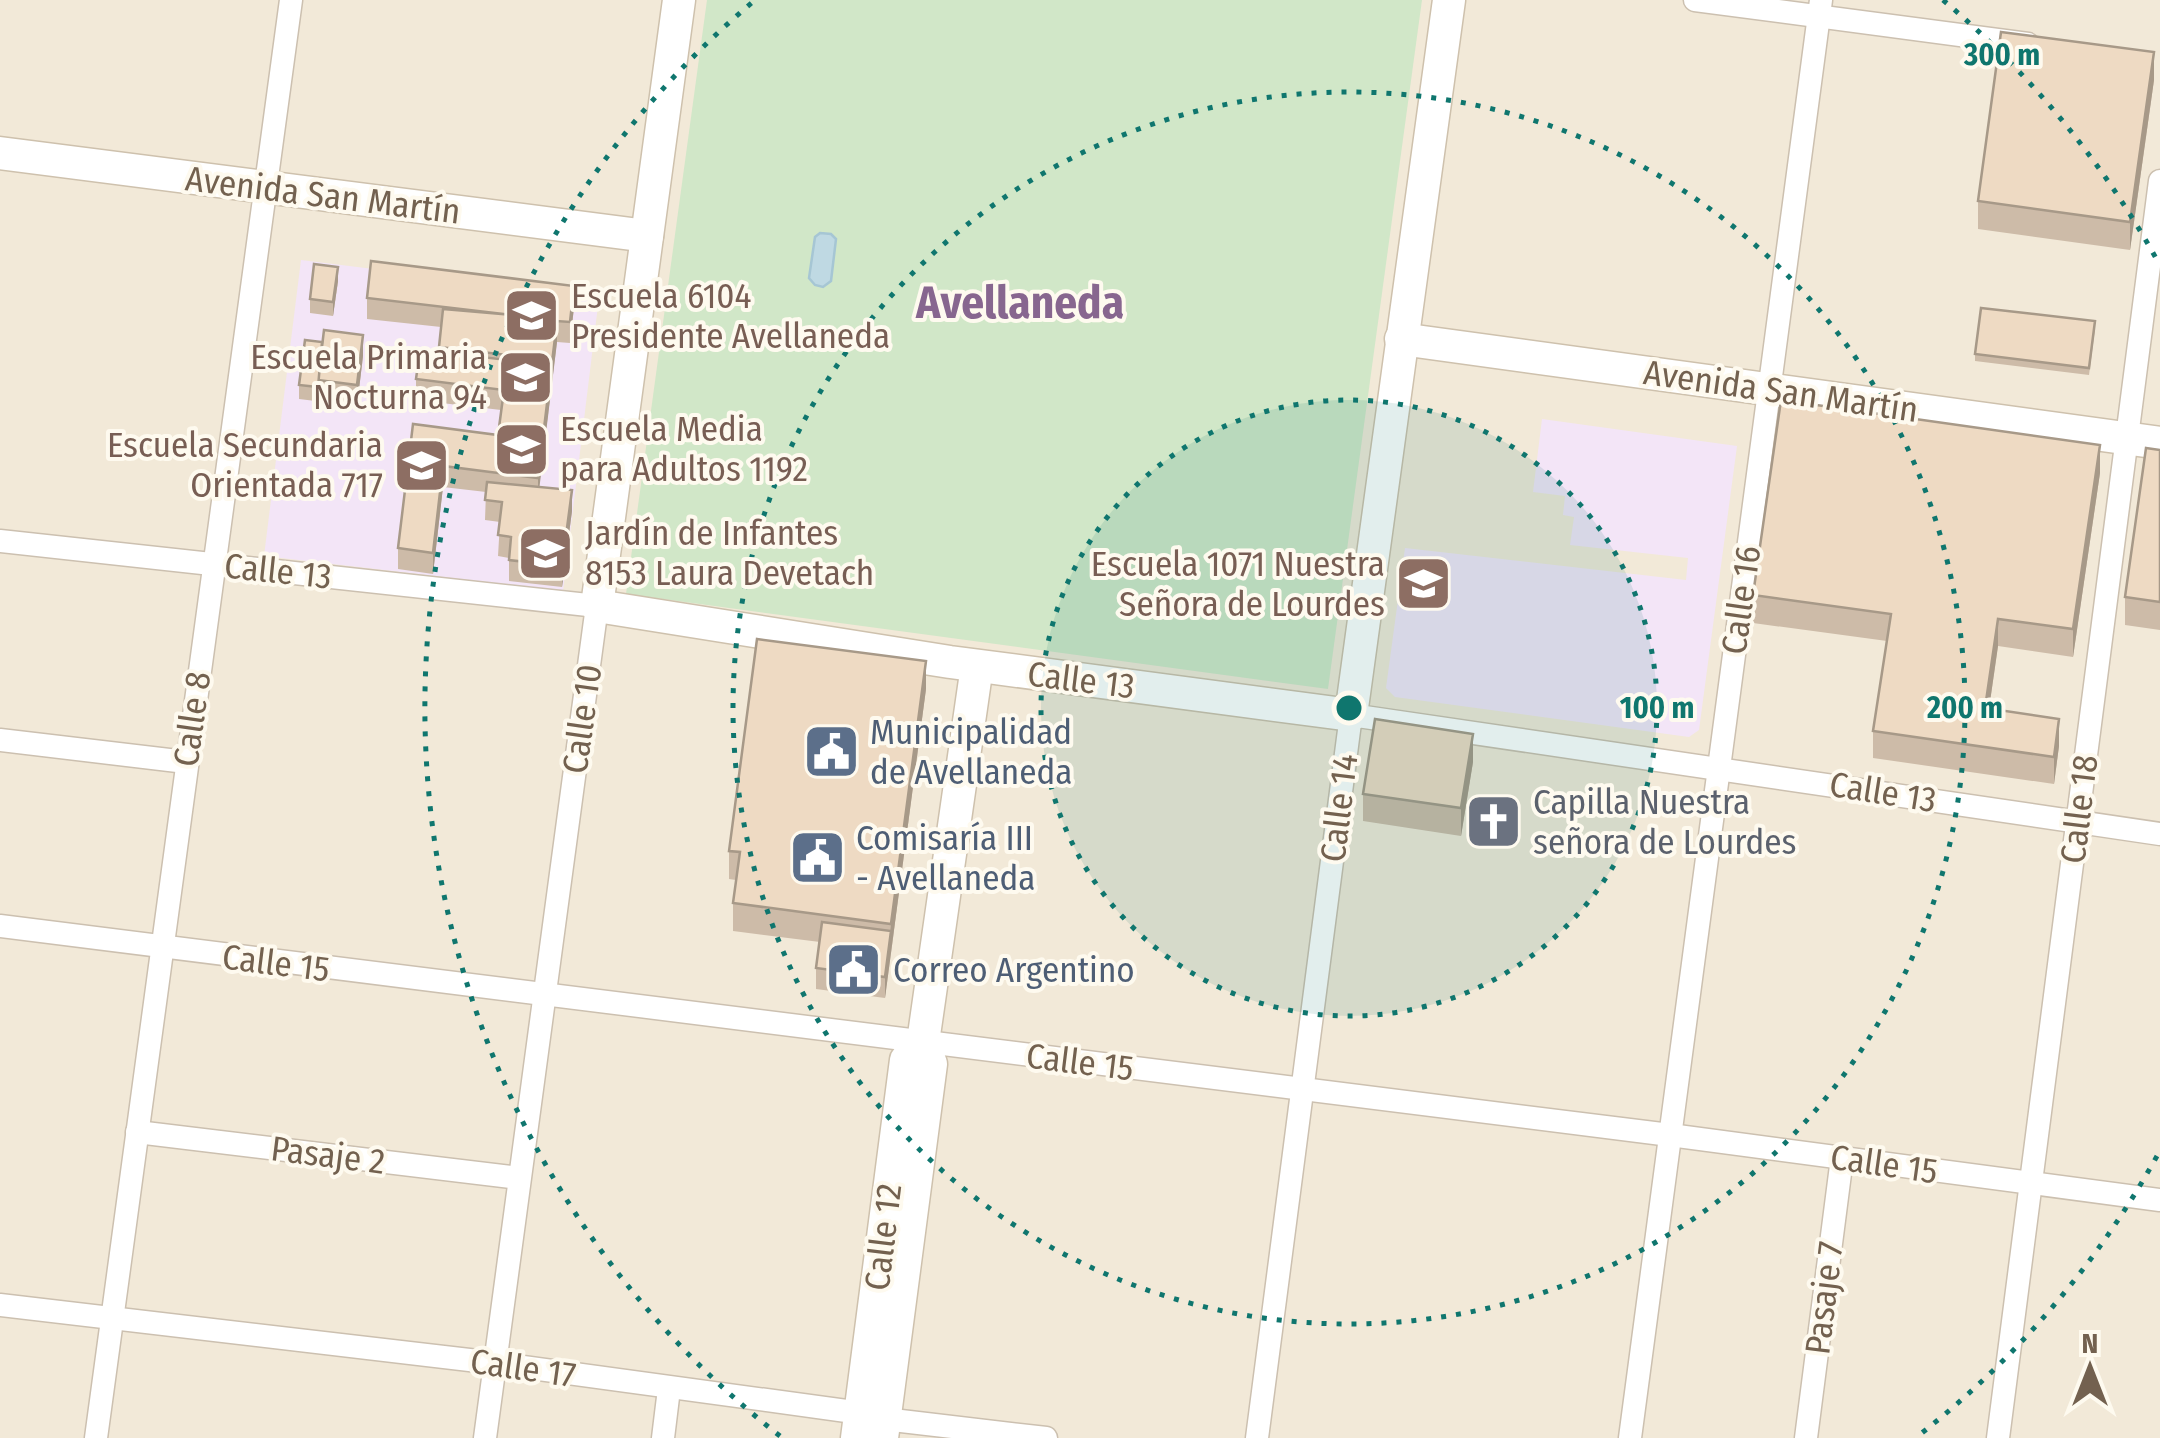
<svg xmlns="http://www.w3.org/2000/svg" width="2160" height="1438" font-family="'Fira Sans Condensed',sans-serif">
  <rect width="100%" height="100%" fill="#fbf6e9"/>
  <rect fill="#f2e9d8" x="0" y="0" width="2160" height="1438"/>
  <g fill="#f3e5f7">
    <path d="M 301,260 L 599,297 L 563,591 L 264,556 Z"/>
    <path d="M 1542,419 L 1737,446 L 1699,730 L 1689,737 L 1395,697 L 1386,688 L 1405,548 L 1686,580 L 1688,558 L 1570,545 L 1574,517 L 1563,515 L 1565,496 L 1533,492 Z"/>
  </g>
  <path fill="#d1e7c8" d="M 707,0 L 1422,0 L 1328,689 L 626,594 Z"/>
  <path fill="#bfd9e3" stroke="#a6c6d4" stroke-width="2.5" d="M 820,233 L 831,234 L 836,239 L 831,281 L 823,287 L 815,285 L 809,278 L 815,237 Z"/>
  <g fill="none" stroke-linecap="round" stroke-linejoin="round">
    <defs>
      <g id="street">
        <path d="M 1695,0 L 2028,44"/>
        <path d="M 0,541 L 597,606 L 485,1438"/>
        <path d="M 0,740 L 186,762"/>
        <path d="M 0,926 L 1670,1135 L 2160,1200"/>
        <path d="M 137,1132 L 519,1178"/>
        <path d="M 0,1305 L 495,1363 L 861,1413 L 884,1419 L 1046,1438"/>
        <path d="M 96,1438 L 291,0"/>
        <path d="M 663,1438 L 669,1389"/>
        <path d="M 1257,1438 L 1351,715 L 2160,834"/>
        <path d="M 1630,1438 L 1821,0"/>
        <path d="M 1806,1438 L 1842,1158"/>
        <path d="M 1998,1438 L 2160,181"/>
      </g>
      <g id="secondary">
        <path d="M 679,0 L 597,606 L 950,662 L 1351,715 L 1449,0"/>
        <path d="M 0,153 L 647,236"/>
        <path d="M 1401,339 L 2160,443"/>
        <path d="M 857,1438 L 906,1060 L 923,1042"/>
        <path d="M 882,1438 L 931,1064 L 923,1042 L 977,666"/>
      </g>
    </defs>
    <use href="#street" stroke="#ccc0b0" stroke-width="25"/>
    <use href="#secondary" stroke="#cec1ad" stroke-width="35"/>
    <use href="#street" stroke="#fff" stroke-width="22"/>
    <use href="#secondary" stroke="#fff" stroke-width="32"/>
  </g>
  <g fill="#cdbba8">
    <path d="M 2154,80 L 2130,250 L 1978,229 L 1978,201 Z"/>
    <path d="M 338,281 L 333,316 L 310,313 L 310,299 Z"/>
    <path d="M 367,298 L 574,307 L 570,343 L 557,342 L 539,487 L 572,511 L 562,587 L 509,581 L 509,558 L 498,556 L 500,522 L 485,520 L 486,492 L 443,487 L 433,574 L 398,569 L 398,548 L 413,424 L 498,435 L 501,410 L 416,400 L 416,379 L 439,352 L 441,327 L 367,319 Z"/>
    <path d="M 2095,329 L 2089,375 L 1975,361 L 1975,354 Z"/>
    <path d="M 363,356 L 357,406 L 299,399 L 299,385 Z"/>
    <path d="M 2160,450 L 2160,630 L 2125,625 L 2125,597 Z"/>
    <path d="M 2100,473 L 2073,657 L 1998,646 L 1989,709 L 2059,746 L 2054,784 L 1873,758 L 1873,731 L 1887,641 L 1753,623 L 1753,595 Z"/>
    <path d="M 926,689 L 885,998 L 816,989 L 816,968 L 820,942 L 733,931 L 733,903 L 736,880 L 729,879 L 729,851 Z"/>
    <path d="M 1473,762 L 1461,836 L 1363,821 L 1363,794 Z"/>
  </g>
  <g fill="#a79988">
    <path d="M 2154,52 L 2154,80 L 2130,250 L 2130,222 Z"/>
    <path d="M 338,267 L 338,281 L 333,316 L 333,302 Z"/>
    <path d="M 574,286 L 574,307 L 570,343 L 570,322 Z"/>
    <path d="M 557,321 L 557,342 L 538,499 L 538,478 Z"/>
    <path d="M 363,335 L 363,356 L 357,406 L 357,385 Z"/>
    <path d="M 2100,445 L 2100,473 L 2073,657 L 2073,629 Z"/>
    <path d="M 443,466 L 443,487 L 433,574 L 433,553 Z"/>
    <path d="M 572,490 L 572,511 L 562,587 L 562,566 Z"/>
    <path d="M 1998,619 L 1998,646 L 1985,736 L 1985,708 Z"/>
    <path d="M 926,661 L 926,689 L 885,998 L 885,977 L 891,924 Z"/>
    <path d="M 2059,719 L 2059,746 L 2054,784 L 2054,757 Z"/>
    <path d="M 1473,734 L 1473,762 L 1461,836 L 1461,808 Z"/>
  </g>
  <g fill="#eedac3" stroke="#a79988" stroke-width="2.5">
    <path d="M 2001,32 L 2154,52 L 2130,222 L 1978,201 Z"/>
    <path d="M 371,261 L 574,286 L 570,322 L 557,321 L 538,478 L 443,466 L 433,553 L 398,548 L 413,424 L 498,435 L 504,390 L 416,379 L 420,350 L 507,360 L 508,355 L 439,347 L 443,309 L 513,315 L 367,298 Z"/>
    <path d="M 314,264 L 338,267 L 333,302 L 310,299 Z"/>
    <path d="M 1981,308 L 2095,321 L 2089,368 L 1975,354 Z"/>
    <path d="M 324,330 L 363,335 L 357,385 L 318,380 Z"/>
    <path d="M 305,340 L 322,342 L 318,387 L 299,385 Z"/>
    <path d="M 1781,400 L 2100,445 L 2073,629 L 1998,619 L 1985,708 L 2059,719 L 2054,757 L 1873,731 L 1891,614 L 1753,595 Z"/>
    <path d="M 2146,448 L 2160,450 L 2160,602 L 2125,597 Z"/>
    <path d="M 487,482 L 572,490 L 562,566 L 509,560 L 511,537 L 498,535 L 502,502 L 485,500 Z"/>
    <path d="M 757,639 L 926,661 L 891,924 L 733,903 L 740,852 L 729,851 Z"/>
    <path d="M 1375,719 L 1473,734 L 1461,808 L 1363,794 Z"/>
    <path d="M 822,922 L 891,931 L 885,977 L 816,968 Z"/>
  </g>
  <circle cx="1349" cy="708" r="308" fill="#0f766e" fill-opacity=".12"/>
  <g fill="none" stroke="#0f766e" stroke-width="5" stroke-dasharray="5 10">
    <circle cx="1349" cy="708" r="308"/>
    <circle cx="1349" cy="708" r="616"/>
    <path d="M2157 1156A924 924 0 0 1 1918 1436M780 1436A924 924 0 0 1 755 0M1943 0A924 924 0 0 1 2157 260"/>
  </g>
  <defs>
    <symbol id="school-square" viewBox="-11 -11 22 22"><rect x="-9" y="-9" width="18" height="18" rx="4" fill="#8d6e63" stroke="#fefaef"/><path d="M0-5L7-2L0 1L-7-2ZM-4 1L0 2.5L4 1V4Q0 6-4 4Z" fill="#fff"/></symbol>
    <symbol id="civic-square" viewBox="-11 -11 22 22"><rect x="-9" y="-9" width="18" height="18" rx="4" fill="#5c6f8a" stroke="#fefaef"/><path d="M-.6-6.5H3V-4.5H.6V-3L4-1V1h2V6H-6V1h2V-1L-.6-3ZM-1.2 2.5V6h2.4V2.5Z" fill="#fff"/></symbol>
    <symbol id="church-square" viewBox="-11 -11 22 22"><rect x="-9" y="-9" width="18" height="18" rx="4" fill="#6b7280" stroke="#fefaef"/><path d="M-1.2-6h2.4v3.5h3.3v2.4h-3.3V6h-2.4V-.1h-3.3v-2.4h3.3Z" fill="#fff"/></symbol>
  </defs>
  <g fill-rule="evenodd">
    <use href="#school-square" x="500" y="284" width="63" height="63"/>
    <use href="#school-square" x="494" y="346" width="63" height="63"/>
    <use href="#school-square" x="490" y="418" width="63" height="63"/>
    <use href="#school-square" x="390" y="434" width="63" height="63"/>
    <use href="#school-square" x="514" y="522" width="63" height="63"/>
    <use href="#school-square" x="1392" y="552" width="63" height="63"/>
    <use href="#civic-square" x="800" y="720" width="63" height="63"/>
    <use href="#church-square" x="1462" y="790" width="63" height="63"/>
    <use href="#civic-square" x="786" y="826" width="63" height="63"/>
    <use href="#civic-square" x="822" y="938" width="63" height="63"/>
  </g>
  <g text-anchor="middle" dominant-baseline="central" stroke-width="8" stroke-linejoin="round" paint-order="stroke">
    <g font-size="35" fill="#73614f" stroke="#fefaef">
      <text transform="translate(323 195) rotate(7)">Avenida San Martín</text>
      <text transform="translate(1781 391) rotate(8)">Avenida San Martín</text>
      <text transform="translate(278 571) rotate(6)">Calle 13</text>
      <text transform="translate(1741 600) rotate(-82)">Calle 16</text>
      <text transform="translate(1081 680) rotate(7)">Calle 13</text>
      <text transform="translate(192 719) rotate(-82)">Calle 8</text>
      <text transform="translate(582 719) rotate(-82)">Calle 10</text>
      <text transform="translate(1883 792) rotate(9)">Calle 13</text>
      <text transform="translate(1339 808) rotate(-83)">Calle 14</text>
      <text transform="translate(2079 809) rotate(-83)">Calle 18</text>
      <text transform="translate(276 963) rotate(7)">Calle 15</text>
      <text transform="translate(1080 1062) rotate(7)">Calle 15</text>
      <text transform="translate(328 1155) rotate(7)">Pasaje 2</text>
      <text transform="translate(1884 1164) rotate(8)">Calle 15</text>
      <text transform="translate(883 1237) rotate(-83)">Calle 12</text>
      <text transform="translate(1824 1298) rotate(-83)">Pasaje 7</text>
      <text transform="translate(523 1368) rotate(8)">Calle 17</text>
    </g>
    <g font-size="35" fill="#785e54" stroke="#fefaef" text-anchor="start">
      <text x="571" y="296">Escuela 6104<tspan x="571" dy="40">Presidente Avellaneda</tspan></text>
      <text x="487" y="357" text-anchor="end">Escuela Primaria<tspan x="487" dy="40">Nocturna 94</tspan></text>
      <text x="560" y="429">Escuela Media<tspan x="560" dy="40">para Adultos 1192</tspan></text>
      <text x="383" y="445" text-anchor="end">Escuela Secundaria<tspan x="383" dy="40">Orientada 717</tspan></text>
      <text x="585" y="533">Jardín de Infantes<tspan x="585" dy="40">8153 Laura Devetach</tspan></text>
      <text x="1385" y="564" text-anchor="end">Escuela 1071 Nuestra<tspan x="1385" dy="40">Señora de Lourdes</tspan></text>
    </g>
    <g font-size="35" fill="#4e5e75" stroke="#fefaef" text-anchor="start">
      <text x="870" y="732">Municipalidad<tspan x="870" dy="40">de Avellaneda</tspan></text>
      <text x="856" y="838">Comisaría III<tspan x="856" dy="40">- Avellaneda</tspan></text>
      <text x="893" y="970">Correo Argentino</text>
    </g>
    <g font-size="35" fill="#5b616d" stroke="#fefaef" text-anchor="start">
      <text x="1533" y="802">Capilla Nuestra<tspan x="1533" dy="40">señora de Lourdes</tspan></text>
    </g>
    <g font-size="45" font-weight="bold" fill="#87668f" stroke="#fefaef">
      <text x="1020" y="303">Avellaneda</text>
    </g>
  </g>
  <circle cx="1349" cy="708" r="15" fill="#0f766e" stroke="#fefaef" stroke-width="5"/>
  <g font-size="30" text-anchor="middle" font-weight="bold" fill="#0f766e" stroke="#fefaef" stroke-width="8" stroke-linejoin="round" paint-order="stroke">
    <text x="2002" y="65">300 m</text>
    <text x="1657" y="718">100 m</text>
    <text x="1965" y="718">200 m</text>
  </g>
  <g transform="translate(2090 1368)" stroke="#fefaef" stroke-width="8" paint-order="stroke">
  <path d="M0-8L18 38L0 25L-18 38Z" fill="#73614f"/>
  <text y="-15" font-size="28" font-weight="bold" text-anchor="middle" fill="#73614f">N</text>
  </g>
</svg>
